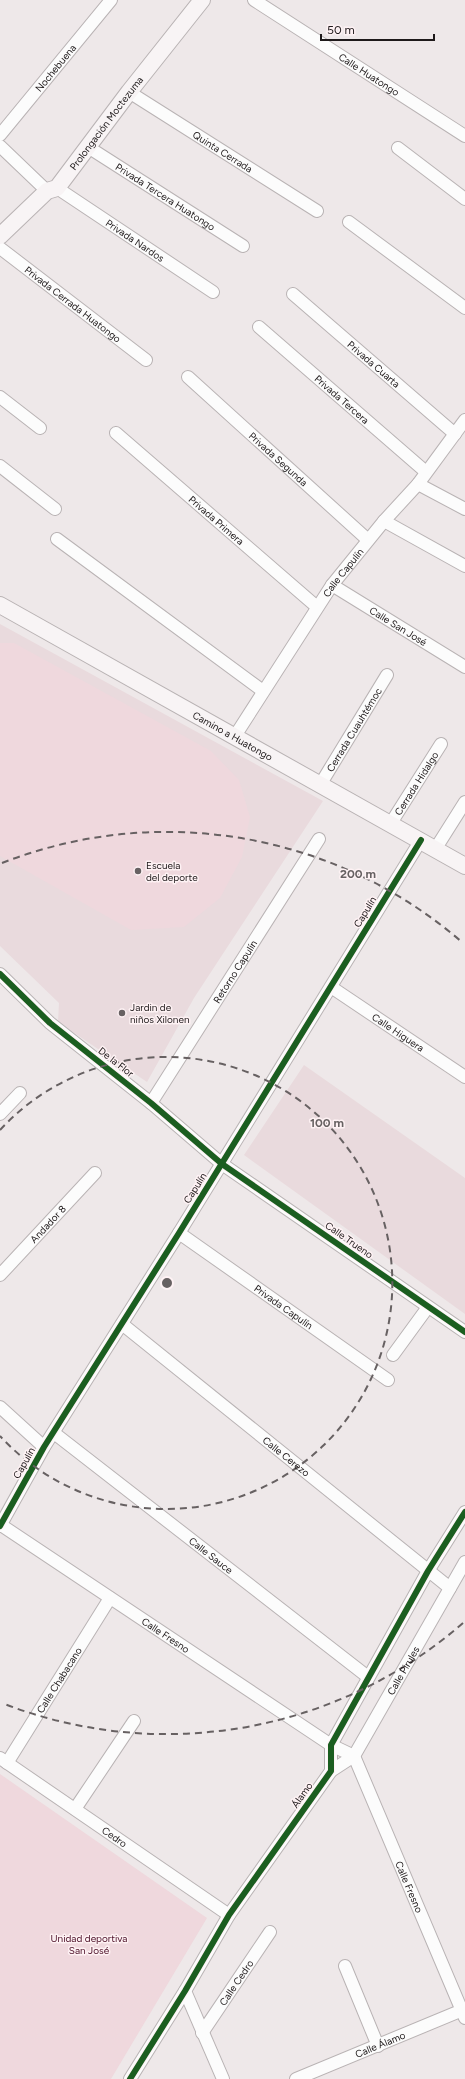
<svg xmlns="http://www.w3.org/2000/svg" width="465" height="2079" font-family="Figtree,sans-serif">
  <rect width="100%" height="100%" fill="#eee8e9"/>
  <g fill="#e9dadd">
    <path d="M 0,624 L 323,801 L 194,998 L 147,1082 L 58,1022 L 59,1003 L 0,946 Z"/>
    <path d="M 304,1065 L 465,1178 L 465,1314 L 244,1155 Z"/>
  </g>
  <g fill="#efd8dd">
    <path d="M 0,643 L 14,643 L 211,751 L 239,780 L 250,817 L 242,857 L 220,898 L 184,927 L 131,930 L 0,856 Z"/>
    <path d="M 0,1774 L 207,1918 L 111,2079 L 0,2079 Z"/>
  </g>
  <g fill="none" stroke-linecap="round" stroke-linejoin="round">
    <defs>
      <g id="minor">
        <path id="s1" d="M 254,0 L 465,136"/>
        <path id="s2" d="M 129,92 L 317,211"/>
        <path id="s3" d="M 0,135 L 111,0"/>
        <path d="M 0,146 L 47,191"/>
        <path id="s4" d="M 88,147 L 243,246"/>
        <path d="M 398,148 L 465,199"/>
        <path id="s5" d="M 57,188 L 213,292"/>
        <path d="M 349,222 L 465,308"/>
        <path id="s6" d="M 0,248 L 146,360"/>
        <path id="s7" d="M 293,294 L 455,434"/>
        <path id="s8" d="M 259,327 L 426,472"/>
        <path id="s9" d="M 188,377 L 368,540"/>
        <path d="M 0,397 L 40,428"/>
        <path id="s10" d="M 116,433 L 317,607"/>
        <path d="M 0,466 L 55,509"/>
        <path d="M 418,484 L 465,509"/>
        <path d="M 384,521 L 465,566"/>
        <path d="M 57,539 L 263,691"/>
        <path id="s11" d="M 332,585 L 465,667"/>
        <path id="s12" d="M 235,736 L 332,585 L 384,521 L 418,484 L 465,420"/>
        <path id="s13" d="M 320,785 L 387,675"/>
        <path id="s14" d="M 391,823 L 441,744"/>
        <path d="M 436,848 L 465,802"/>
        <path d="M 0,974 L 50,1023 L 151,1103 L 222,1164 L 465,1332"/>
        <path id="s15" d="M 331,987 L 465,1077"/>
        <path id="s16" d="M 151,1103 L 319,839"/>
        <path d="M 0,1114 L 20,1093"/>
        <path id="s17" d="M 179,1233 L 388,1380"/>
        <path id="s18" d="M 0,1275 L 95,1173"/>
        <path id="s19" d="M 122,1324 L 450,1588"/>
        <path d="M 393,1355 L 428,1307"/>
        <path d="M 0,1407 L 44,1447"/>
        <path id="s20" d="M 54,1433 L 368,1677"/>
        <path id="s21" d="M 1,1525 L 331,1745 L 354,1756"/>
        <path d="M 0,1526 L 44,1447 L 179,1233 L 421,840"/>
        <path id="s22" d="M 354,1756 L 465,2018"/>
        <path id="s23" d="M 0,1758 L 229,1915"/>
        <path id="s24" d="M 7,1763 L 110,1598"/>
        <path id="s25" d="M 331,1771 L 354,1756 L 465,1562"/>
        <path d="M 75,1809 L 134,1721"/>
        <path d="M 345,1966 L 378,2046"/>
        <path d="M 185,1991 L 223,2079"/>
        <path id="s26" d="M 202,2033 L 270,1932"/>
        <path d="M 130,2079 L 185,1991 L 229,1915 L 331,1771 L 331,1745 L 428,1571 L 465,1512"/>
        <path id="s27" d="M 296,2079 L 465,2009"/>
      </g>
      <g id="secondary">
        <path id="s28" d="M 0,236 L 47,191 L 57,188 L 129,92 L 202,0"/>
        <path id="s29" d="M 0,605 L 465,866"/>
      </g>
    </defs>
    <use href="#minor" stroke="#b9b3b4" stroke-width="14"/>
    <use href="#secondary" stroke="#b9b3b4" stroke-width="18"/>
    <use href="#minor" stroke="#fcfcfc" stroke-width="12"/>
    <use href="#secondary" stroke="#f8f4f5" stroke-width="16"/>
    <defs>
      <g id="cycleway">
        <path d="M 0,974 L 50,1023 L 151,1103 L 222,1164 L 465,1332"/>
        <path d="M 0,1526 L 44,1447 L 179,1233 L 421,840"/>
        <path d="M 130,2079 L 185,1991 L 229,1915 L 331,1771 L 331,1745 L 428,1571 L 465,1512"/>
      </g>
    </defs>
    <use href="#cycleway" stroke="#fef2f4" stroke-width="8"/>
    <use href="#cycleway" stroke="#1b5e20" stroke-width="6"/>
  </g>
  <g fill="none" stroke="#676162" stroke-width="2" stroke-dasharray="7 5">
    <path d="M0 1130A226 226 0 1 1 0 1436"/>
    <path d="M463 1623A451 451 0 0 1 2 1703M2 863A451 451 0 0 1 463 943"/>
  </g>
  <g fill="#676162" stroke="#fef2f4" stroke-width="1.5">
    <circle cx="138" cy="871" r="4"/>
    <circle cx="122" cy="1013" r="4"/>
  </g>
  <g text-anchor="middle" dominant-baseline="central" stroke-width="3" stroke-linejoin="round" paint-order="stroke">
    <g font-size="10" fill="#1e191a" stroke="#fef2f4">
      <text stroke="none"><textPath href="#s3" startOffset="87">Nochebuena</textPath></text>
      <text stroke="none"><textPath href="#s1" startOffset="137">Calle Huatongo</textPath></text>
      <text stroke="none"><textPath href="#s28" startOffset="157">Prolongación Moctezuma</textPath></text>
      <text stroke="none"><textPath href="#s2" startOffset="111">Quinta Cerrada</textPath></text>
      <text stroke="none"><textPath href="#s4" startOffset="92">Privada Tercera Huatongo</textPath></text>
      <text stroke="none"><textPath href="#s5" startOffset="94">Privada Nardos</textPath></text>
      <text stroke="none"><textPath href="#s6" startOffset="92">Privada Cerrada Huatongo</textPath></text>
      <text stroke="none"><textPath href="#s7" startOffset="107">Privada Cuarta</textPath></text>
      <text stroke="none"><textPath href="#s8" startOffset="110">Privada Tercera</textPath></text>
      <text stroke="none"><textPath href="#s9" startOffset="122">Privada Segunda</textPath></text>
      <text stroke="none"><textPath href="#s10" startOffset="133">Privada Primera</textPath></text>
      <text stroke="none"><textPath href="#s12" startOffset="196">Calle Capulín</textPath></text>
      <text stroke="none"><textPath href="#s11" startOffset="78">Calle San José</textPath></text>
      <text stroke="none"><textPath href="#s13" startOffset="65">Cerrada Cuauhtémoc</textPath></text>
      <text stroke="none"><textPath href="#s29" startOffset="267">Camino a Huatongo</textPath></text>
      <text stroke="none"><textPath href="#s14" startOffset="47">Cerrada Hidalgo</textPath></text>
      <text transform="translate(365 912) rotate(-59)">Capulín</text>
      <text stroke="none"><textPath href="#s16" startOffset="156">Retorno Capulín</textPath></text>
      <text stroke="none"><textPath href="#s15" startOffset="81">Calle Higuera</textPath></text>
      <text transform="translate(116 1062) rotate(38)">De la Flor</text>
      <text transform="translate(195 1188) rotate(-58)">Capulín</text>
      <text stroke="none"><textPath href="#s18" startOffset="70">Andador 8</textPath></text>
      <text transform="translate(349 1240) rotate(35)">Calle Trueno</text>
      <text stroke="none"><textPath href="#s17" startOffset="128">Privada Capulín</textPath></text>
      <text stroke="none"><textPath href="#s19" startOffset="211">Calle Cerezo</textPath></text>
      <text transform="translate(24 1463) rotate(-61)">Capulín</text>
      <text stroke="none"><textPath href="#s20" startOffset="199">Calle Sauce</textPath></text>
      <text stroke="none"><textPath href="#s21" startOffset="198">Calle Fresno</textPath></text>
      <text stroke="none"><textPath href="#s25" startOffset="126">Calle Pirules</textPath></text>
      <text stroke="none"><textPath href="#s24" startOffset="98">Calle Chabacano</textPath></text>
      <text transform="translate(302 1795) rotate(-55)">Álamo</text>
      <text stroke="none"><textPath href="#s23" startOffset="139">Cedro</textPath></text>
      <text stroke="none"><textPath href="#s22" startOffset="142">Calle Fresno</textPath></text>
      <text stroke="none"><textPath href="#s26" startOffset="61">Calle Cedro</textPath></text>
      <text stroke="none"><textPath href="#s27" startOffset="91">Calle Álamo</textPath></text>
    </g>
    <g font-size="10" fill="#1e191a" stroke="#fef2f4" text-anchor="start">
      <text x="146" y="865">Escuela<tspan x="146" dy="12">del deporte</tspan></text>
      <text x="130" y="1007">Jardin de<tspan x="130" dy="12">niños Xilonen</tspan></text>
    </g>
    <g font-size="10" fill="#4b0e26" stroke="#fef2f4">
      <text x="89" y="1938">Unidad deportiva<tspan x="89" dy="12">San José</tspan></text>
    </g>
  </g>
  <circle cx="167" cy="1283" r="6" fill="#676162" stroke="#fef2f4" stroke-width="2"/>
  <g font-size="12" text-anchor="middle" font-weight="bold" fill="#676162" stroke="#fef2f4" stroke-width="3" stroke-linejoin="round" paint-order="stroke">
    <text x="358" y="878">200 m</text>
    <text x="327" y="1127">100 m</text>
  </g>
  <path d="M321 34v6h113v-6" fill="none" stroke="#1e191a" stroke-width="2"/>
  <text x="327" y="34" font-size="12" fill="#1e191a" stroke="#fef2f4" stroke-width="3" paint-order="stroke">50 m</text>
</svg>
